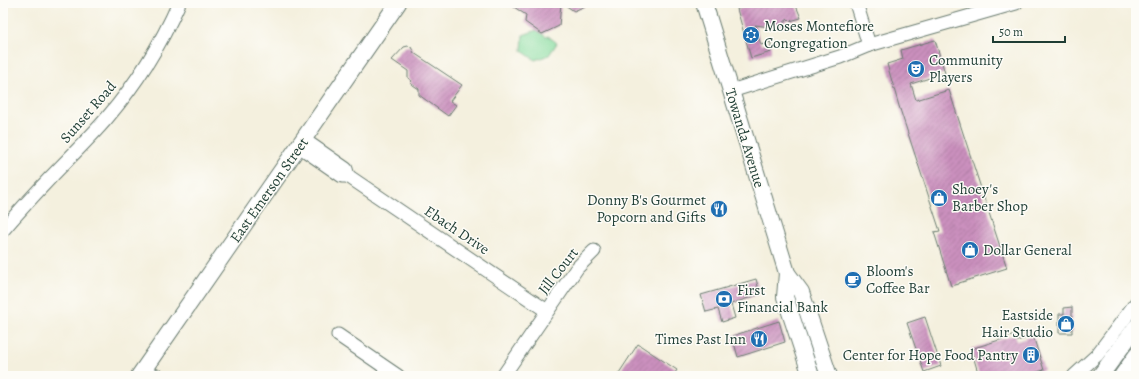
<svg xmlns="http://www.w3.org/2000/svg" width="1139" height="379" font-family="Alegreya,serif">
  <defs>
    <pattern id="building-hatch" width="6" height="6" patternUnits="userSpaceOnUse"><rect width="6" height="6" fill="#cb90be"/><path d="M-1 1l2-2M0 6l6-6M5 7l2-2" fill="none" stroke="#a4779b"/></pattern>
  </defs>
  <rect width="100%" height="100%" fill="#fdfcf7"/>
  <filter id="ink" filterUnits="userSpaceOnUse"><feTurbulence type="fractalNoise" baseFrequency=".025" numOctaves="2"/><feDisplacementMap in="SourceGraphic" scale="8" xChannelSelector="R" yChannelSelector="G"/><feConvolveMatrix kernelMatrix="1 2 1 2 8 2 1 2 1" color-interpolation-filters="sRGB"/></filter>
  <filter id="wash" filterUnits="userSpaceOnUse"><feTurbulence type="fractalNoise" baseFrequency=".012" numOctaves="4" result="noise"/><feDisplacementMap in="SourceGraphic" scale="16" xChannelSelector="R" yChannelSelector="G"/><feGaussianBlur stdDeviation="0.9" result="paint"/><feColorMatrix in="noise" values="0 0 0 0 0 0 0 0 0 0 0 0 0 0 0 0 0 1.4 0 .05"/><feComposite in="paint" operator="in"/></filter>
  <g filter="url(#wash)">
    <rect width="100%" height="100%" fill="#f4f0de"/>
    <path fill="#87dc9f" stroke="#538c6a" d="M 537,30 L 546,37 L 548,36 L 557,43 L 549,55 L 535,60 L 522,51 L 523,35 Z"/>
    <g id="blocks">
      <g fill="url(#building-hatch)">
        <path d="M 508,3 L 561,3 L 559,26 L 542,34 L 525,22 L 526,15 Z"/>
        <path d="M 562,3 L 592,3 L 574,11 Z"/>
        <path d="M 757,3 L 795,3 L 801,18 L 790,21 L 788,19 L 777,28 L 755,25 L 761,45 L 771,42 L 771,52 L 751,58 L 737,9 Z"/>
        <path d="M 935,40 L 945,73 L 911,84 L 916,100 L 949,90 L 1007,268 L 959,283 L 959,284 L 951,286 L 934,232 L 940,231 L 899,106 L 887,64 L 903,59 L 901,50 Z"/>
        <path d="M 408,46 L 411,47 L 414,53 L 462,85 L 450,101 L 456,105 L 448,116 L 419,95 L 419,89 L 410,83 L 412,81 L 408,78 L 408,71 L 392,60 L 404,47 Z"/>
        <path d="M 756,279 L 760,294 L 731,304 L 735,318 L 722,322 L 718,309 L 706,312 L 701,295 Z"/>
        <path d="M 1072,307 L 1072,333 L 1059,333 L 1059,314 L 1064,314 L 1064,308 Z"/>
        <path d="M 925,317 L 941,366 L 924,372 L 907,323 Z"/>
        <path d="M 779,321 L 785,342 L 738,357 L 732,336 Z"/>
        <path d="M 1015,335 L 1017,341 L 1033,336 L 1044,370 L 1024,376 L 979,376 L 971,349 Z"/>
        <path d="M 638,344 L 677,370 L 673,376 L 617,376 Z"/>
      </g>
    </g>
  </g>
  <g filter="url(#ink)">
    <use href="#blocks" fill-opacity="0" stroke="#6a7c70" stroke-width="1"/>
    <g fill="none" stroke-linecap="round" stroke-linejoin="round">
      <defs>
        <g id="minor">
          <path d="M 856,3 L 869,45"/>
          <path d="M 731,91 L 840,57 L 869,45 L 1016,3"/>
          <path d="M 301,143 L 304,145 L 310,144 L 346,169 L 348,176 L 342,176 L 306,151 L 304,145"/>
          <path d="M 348,176 L 547,311"/>
          <path d="M 3,230 C 18,212 34,195 50,178 C 69,158 89,139 107,118 C 136,84 161,44 179,3"/>
          <path d="M 338,335 L 398,376"/>
          <path d="M 148,376 L 146,373 L 157,376"/>
          <path d="M 503,376 L 577,268 L 594,251"/>
          <path d="M 1074,376 L 1097,355 L 1136,303"/>
        </g>
        <g id="major">
          <path d="M 704,3 L 787,273 L 801,292 L 829,376"/>
          <path d="M 787,273 L 785,297 L 811,376"/>
          <path d="M 139,376 L 398,3"/>
          <path d="M 1100,376 L 1136,327"/>
          <path d="M 1122,376 L 1136,356"/>
        </g>
      </defs>
      <use href="#minor" stroke="#6a7c70" stroke-width="15"/>
      <use href="#major" stroke="#6a7c70" stroke-width="18"/>
      <use href="#minor" stroke="#fff" stroke-width="13"/>
      <use href="#major" stroke="#fff" stroke-width="16"/>
    </g>
  </g>
  <defs>
    <symbol id="synagogue-disc" viewBox="-11 -11 22 22"><circle r="9.5" fill="#1f6fb2" stroke="#fdfcf7"/><path d="M0-6.5L5.6 3.2H-5.6ZM0 6.5L5.6-3.2H-5.6Z" fill="#fff"/></symbol>
    <symbol id="theatre-disc" viewBox="-11 -11 22 22"><circle r="9.5" fill="#1f6fb2" stroke="#fdfcf7"/><path d="M-5-5.5Q0-4 5-5.5V0Q5 5 0 6Q-5 5-5 0ZM-3.3-2.5H-1v1.5H-3.3ZM1-2.5H3.3v1.5H1ZM-2.8 1Q0 5.5 2.8 1Z" fill="#fff"/></symbol>
    <symbol id="shop-disc" viewBox="-11 -11 22 22"><circle r="9.5" fill="#1f6fb2" stroke="#fdfcf7"/><path d="M-5-2.5h2.3a2.7 3.5 0 0 1 5.4 0H5L5.5 6h-11ZM-1.5-2.5h3a1.5 2.3 0 0 0-3 0Z" fill="#fff"/></symbol>
    <symbol id="restaurant-disc" viewBox="-11 -11 22 22"><circle r="9.5" fill="#1f6fb2" stroke="#fdfcf7"/><path d="M-5-6h1v4h1v-4h1v4h1v-4h1v5L-1.5 .5V6h-2V.5L-5-1ZM5-6V6H3V1.5H1.5Q1.5-4 5-6Z" fill="#fff"/></symbol>
    <symbol id="cafe-disc" viewBox="-11 -11 22 22"><circle r="9.5" fill="#1f6fb2" stroke="#fdfcf7"/><path d="M-5.5-4.5H6V0H3Q3 3.5 0 3.5H-2.5Q-5.5 3.5-5.5 0ZM3-3.2v2h1.7v-2ZM-6 4.5H4V6H-6Z" fill="#fff"/></symbol>
    <symbol id="bank-disc" viewBox="-11 -11 22 22"><circle r="9.5" fill="#1f6fb2" stroke="#fdfcf7"/><path d="M-6-4H6V4H-6ZM0-2.3a2.3 2.3 0 1 0 0 4.6a2.3 2.3 0 1 0 0-4.6Z" fill="#fff"/></symbol>
    <symbol id="building-disc" viewBox="-11 -11 22 22"><circle r="9.5" fill="#1f6fb2" stroke="#fdfcf7"/><path d="M-4-6H4V6H1V3H-1V6H-4ZM-2.5-4.3h1.7v1.8h-1.7ZM.8-4.3h1.7v1.8H.8ZM-2.5-1h1.7V.8h-1.7ZM.8-1h1.7V.8H.8Z" fill="#fff"/></symbol>
  </defs>
  <g fill-rule="evenodd">
    <use href="#synagogue-disc" x="741" y="25" width="20" height="20"/>
    <use href="#theatre-disc" x="906" y="59" width="20" height="20"/>
    <use href="#shop-disc" x="929" y="188" width="20" height="20"/>
    <use href="#restaurant-disc" x="709" y="199" width="20" height="20"/>
    <use href="#shop-disc" x="960" y="240" width="20" height="20"/>
    <use href="#cafe-disc" x="843" y="270" width="20" height="20"/>
    <use href="#bank-disc" x="714" y="289" width="20" height="20"/>
    <use href="#shop-disc" x="1056" y="314" width="20" height="20"/>
    <use href="#restaurant-disc" x="749" y="329" width="20" height="20"/>
    <use href="#building-disc" x="1021" y="345" width="20" height="20"/>
  </g>
  <g text-anchor="middle" dominant-baseline="central" stroke-width="3" stroke-linejoin="round" paint-order="stroke">
    <g font-size="15" fill="#1f3d34" stroke="#fdfcf7" text-anchor="start">
      <text x="764" y="26">Moses Montefiore<tspan x="764" dy="17">Congregation</tspan></text>
      <text x="929" y="60">Community<tspan x="929" dy="17">Players</tspan></text>
      <text x="952" y="189">Shoey's<tspan x="952" dy="17">Barber Shop</tspan></text>
      <text x="706" y="200" text-anchor="end">Donny B's Gourmet<tspan x="706" dy="17">Popcorn and Gifts</tspan></text>
      <text x="983" y="250">Dollar General</text>
      <text x="866" y="271">Bloom's<tspan x="866" dy="17">Coffee Bar</tspan></text>
      <text x="737" y="290">First<tspan x="737" dy="17">Financial Bank</tspan></text>
      <text x="1053" y="315" text-anchor="end">Eastside<tspan x="1053" dy="17">Hair Studio</tspan></text>
      <text x="746" y="339" text-anchor="end">Times Past Inn</text>
      <text x="1018" y="355" text-anchor="end">Center for Hope Food Pantry</text>
    </g>
    <g font-size="15" fill="#1f3d34" stroke="#fdfcf7">
      <text transform="translate(88 112) rotate(-49)">Sunset Road</text>
      <text transform="translate(745 138) rotate(73)">Towanda Avenue</text>
      <text transform="translate(269 190) rotate(-55)">East Emerson Street</text>
      <text transform="translate(457 230) rotate(34)">Ebach Drive</text>
      <text transform="translate(558 271) rotate(-52)">Jill Court</text>
    </g>
  </g>
  <rect width="1139" height="379" fill="none" stroke="#fdfcf7" stroke-width="16"/>
  <path d="M993 36v6h72v-6" fill="none" stroke="#1f3d34" stroke-width="2"/>
  <text x="999" y="36" font-size="12" fill="#1f3d34" stroke="#fdfcf7" stroke-width="3" paint-order="stroke">50 m</text>
</svg>
